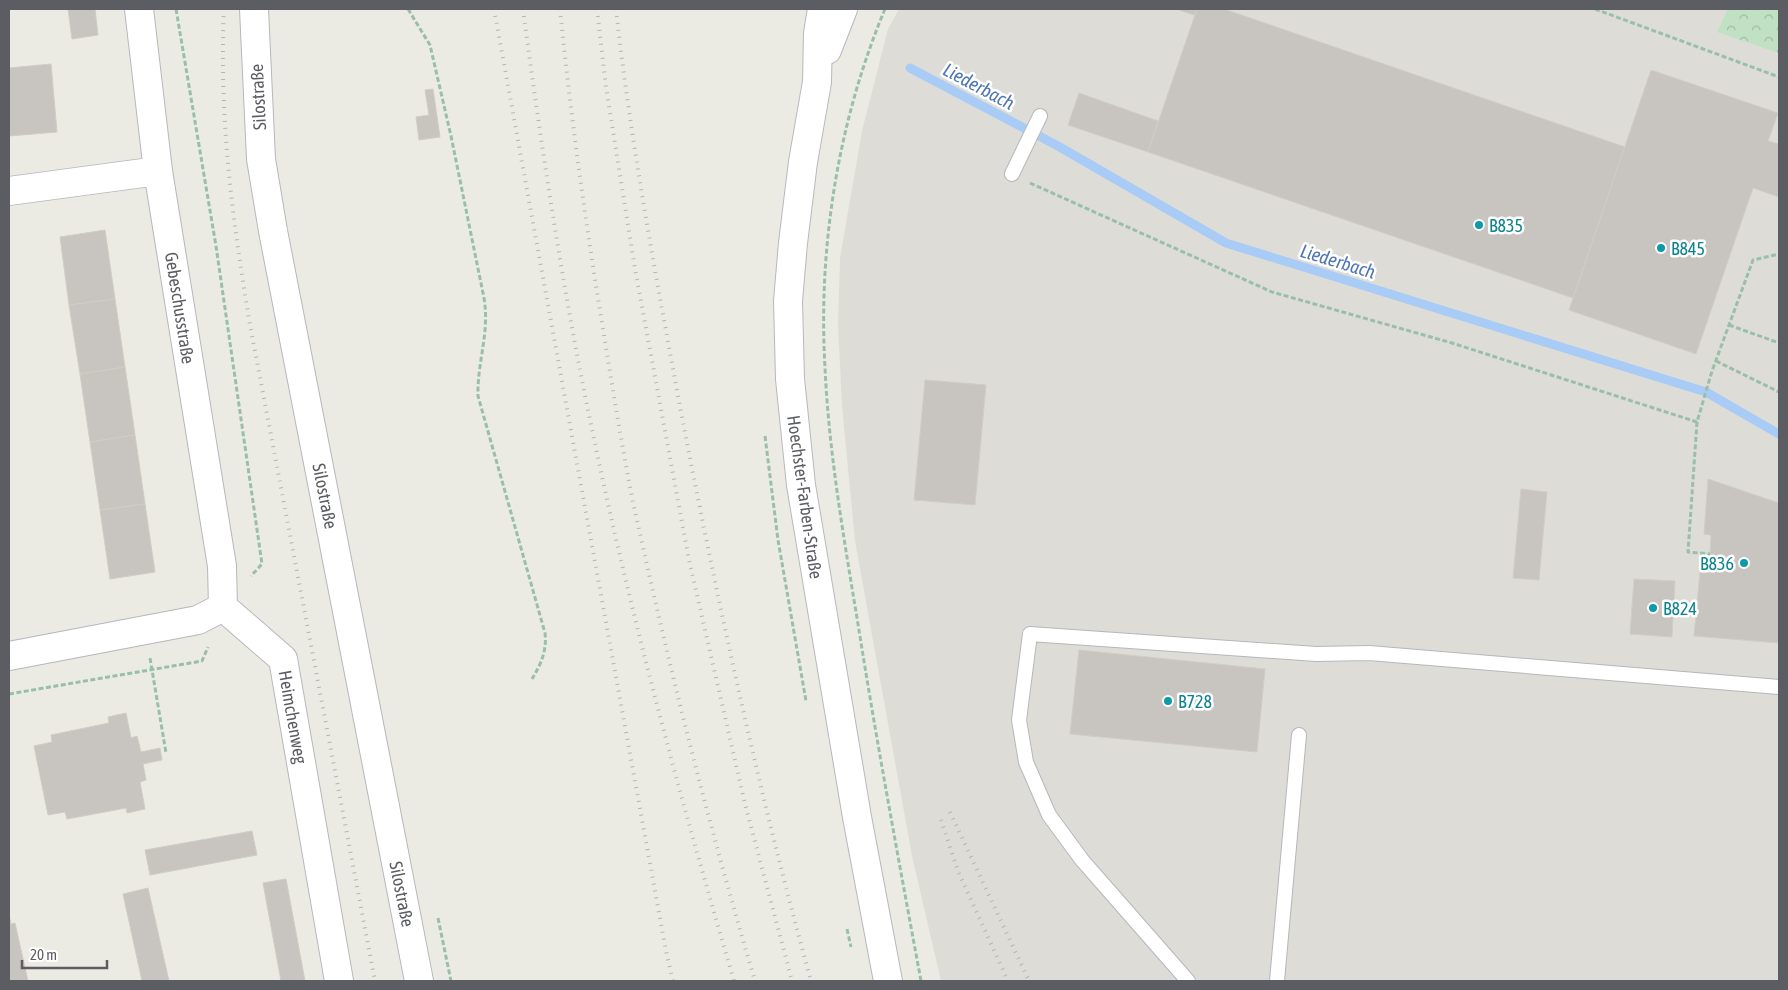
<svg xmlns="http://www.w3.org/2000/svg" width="1788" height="990" font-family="'Asap Condensed',sans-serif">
  <defs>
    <pattern id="forest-crowns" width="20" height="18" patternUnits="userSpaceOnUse" patternTransform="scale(1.25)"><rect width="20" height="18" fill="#c1e1c4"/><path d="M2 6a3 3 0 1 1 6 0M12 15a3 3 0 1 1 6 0" fill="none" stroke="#a0baa3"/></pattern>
  </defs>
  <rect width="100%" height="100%" fill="#ecebe3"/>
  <path fill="#dedcd7" d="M 899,9 L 1779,9 L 1779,981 L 941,981 L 912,856 L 855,541 L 842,406 L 838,325 L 840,258 L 862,131 L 888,29 Z"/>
  <path fill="url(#forest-crowns)" d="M 1728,9 L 1779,9 L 1779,53 L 1717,32 Z"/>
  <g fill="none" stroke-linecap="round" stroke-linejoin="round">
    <path stroke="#a8ccf6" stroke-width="9" d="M 910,68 L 1058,146 L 1226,243 L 1706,392 L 1779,434"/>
  </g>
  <g fill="#c8c5c0" stroke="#d0cdc2">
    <path d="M 68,9 L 95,9 L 98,35 L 72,39 Z"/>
    <path d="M 1176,9 L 1197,9 L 1194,15 Z"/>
    <path d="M 1197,9 L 1224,9 L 1625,147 L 1573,298 L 1148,152 Z"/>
    <path d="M 51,64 L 57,132 L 9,136 L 9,68 Z"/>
    <path d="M 1651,70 L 1778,113 L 1768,141 L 1779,144 L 1779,197 L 1753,188 L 1696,354 L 1569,310 Z"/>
    <path d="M 433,89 L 440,137 L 419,140 L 416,117 L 429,115 L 425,90 Z"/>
    <path d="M 1079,93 L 1158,121 L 1148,152 L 1068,125 Z"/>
    <path d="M 105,230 L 115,299 L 69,305 L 60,237 Z"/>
    <path d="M 115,299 L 125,367 L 80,374 L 69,305 Z"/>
    <path d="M 125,367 L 135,435 L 90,442 L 80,374 Z"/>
    <path d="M 925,380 L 986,385 L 975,505 L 914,500 Z"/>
    <path d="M 135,435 L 145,504 L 100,510 L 90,442 Z"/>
    <path d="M 1708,479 L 1779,503 L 1779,643 L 1694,636 L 1700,571 L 1709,573 L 1711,535 L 1704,534 Z"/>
    <path d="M 1521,489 L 1547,492 L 1539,580 L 1513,578 Z"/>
    <path d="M 145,504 L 155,572 L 110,579 L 100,510 Z"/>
    <path d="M 1634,579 L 1675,581 L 1672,637 L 1630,634 Z"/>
    <path d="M 1079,650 L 1265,669 L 1257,752 L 1070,734 Z"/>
    <path d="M 126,713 L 131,738 L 137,736 L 141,752 L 160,748 L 162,760 L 143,764 L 146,780 L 140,782 L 145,809 L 127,813 L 126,808 L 67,819 L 65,812 L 48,815 L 34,746 L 52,742 L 51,735 L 109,723 L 108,717 Z"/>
    <path d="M 252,831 L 257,855 L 150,875 L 145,850 Z"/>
    <path d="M 286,879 L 305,981 L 281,981 L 263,883 Z"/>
    <path d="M 148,888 L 169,981 L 142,981 L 123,894 Z"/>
    <path d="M 9,915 L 11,924 L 15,923 L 28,981 L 9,981 Z"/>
  </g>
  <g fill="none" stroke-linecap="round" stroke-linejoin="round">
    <defs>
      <g id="lane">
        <path d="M 1012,174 L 1040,116"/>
        <path d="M 1188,981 L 1082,860 L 1049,815 L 1026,762 L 1019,720 L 1030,634 L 1316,654 L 1369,653 L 1779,687"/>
        <path d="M 1277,981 L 1299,735"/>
      </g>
      <g id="street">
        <path d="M 139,9 L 158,171 L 222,566 L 223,607"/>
        <path d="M 254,9 L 261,159 L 273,231 L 419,981"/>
        <path d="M 9,191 L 158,171"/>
        <path d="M 223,607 L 283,659 L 339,981"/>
        <path d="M 9,656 L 198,620 L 223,607"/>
      </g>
      <g id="secondary">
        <path d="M 822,9 L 818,33 L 817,82 L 803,162 L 793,243 L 788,301 L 790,379 L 801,485 L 857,817 L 888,981"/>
        <path d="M 827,50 L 843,9"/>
      </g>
    </defs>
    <use href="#lane" stroke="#b5b7bc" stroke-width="16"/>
    <use href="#street" stroke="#b5b7bc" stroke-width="30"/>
    <use href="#secondary" stroke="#b6b8bd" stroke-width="30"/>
    <g stroke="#9abfa9" stroke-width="3" stroke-dasharray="5 2.5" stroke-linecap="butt">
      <path d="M 176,9 L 216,246 L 262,564 L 251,576"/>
      <path d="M 408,9 L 430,45 L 451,136 L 484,298 C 490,333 477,362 478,396 L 545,633 C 547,651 541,664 532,679"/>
      <path d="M 885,9 C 838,121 818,247 825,368 C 829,454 844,539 858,624 C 877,744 899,862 921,981"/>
      <path d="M 1595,9 L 1779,77"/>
      <path d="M 1030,183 L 1272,292 L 1452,343 L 1697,422 L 1712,371 L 1753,260 L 1779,254"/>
      <path d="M 1729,325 L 1779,343"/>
      <path d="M 1716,361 L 1779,392"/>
      <path d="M 1697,422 L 1688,552 L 1710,554"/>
      <path d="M 765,436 L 778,540 L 806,701"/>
      <path d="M 150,658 L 166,753"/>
      <path d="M 9,694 L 202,661 L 208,647"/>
      <path d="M 438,918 L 451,981"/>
      <path d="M 847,929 L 851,947"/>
    </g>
    <use href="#lane" stroke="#fff" stroke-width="14"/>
    <use href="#street" stroke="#fff" stroke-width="28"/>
    <use href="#secondary" stroke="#fff" stroke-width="28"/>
    <g stroke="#b3b4b4" stroke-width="4" stroke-dasharray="1 6" stroke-linecap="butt">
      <path d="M 224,9 C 219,118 232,218 250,325 L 375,981"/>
      <path d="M 494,9 L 666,951 L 673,981"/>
      <path d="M 523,9 C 539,130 557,250 580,370 C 620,576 675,780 734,981"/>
      <path d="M 560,9 C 571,118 586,227 604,335 C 613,391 622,447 633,502 C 668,663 708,823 755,981"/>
      <path d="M 597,9 L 606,87 L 635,269 L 689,560 L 745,804 L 792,981"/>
      <path d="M 616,9 C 631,144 656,278 681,412 C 718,604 759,793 811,981"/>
      <path d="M 950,812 L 1029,981"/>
      <path d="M 941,820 L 958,871 L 1008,981"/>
    </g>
  </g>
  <g fill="#0f9aa8" stroke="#fff" stroke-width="2">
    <circle cx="1479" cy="225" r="5"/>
    <circle cx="1661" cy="248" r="5"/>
    <circle cx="1744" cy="563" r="5"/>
    <circle cx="1653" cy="608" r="5"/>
    <circle cx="1168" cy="701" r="5"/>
  </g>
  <g text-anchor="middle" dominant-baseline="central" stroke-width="5" stroke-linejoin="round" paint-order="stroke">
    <g font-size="18" fill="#5b5d62" stroke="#fff">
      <text transform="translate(258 97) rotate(-93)">Silostraße</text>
      <text transform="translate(180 308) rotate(81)">Gebeschusstraße</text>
      <text transform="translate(325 496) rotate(79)">Silostraße</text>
      <text transform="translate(805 497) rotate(82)">Hoechster-Farben-Straße</text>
      <text transform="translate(293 717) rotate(80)">Heimchenweg</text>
      <text transform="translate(402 894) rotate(79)">Silostraße</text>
    </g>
    <g font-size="18" fill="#0d838f" stroke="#fff" text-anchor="start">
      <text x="1489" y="225">B835</text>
      <text x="1671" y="248">B845</text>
      <text x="1734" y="563" text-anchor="end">B836</text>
      <text x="1663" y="608">B824</text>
      <text x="1178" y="701">B728</text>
    </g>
    <g font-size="19" font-style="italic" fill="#4e76b7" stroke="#fff">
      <text transform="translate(979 86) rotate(28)">Liederbach</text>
      <text transform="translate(1338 261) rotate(17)">Liederbach</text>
    </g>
  </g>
  <rect width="1788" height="990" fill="none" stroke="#5b5d62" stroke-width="20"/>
  <path d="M22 960v8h85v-8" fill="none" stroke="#5b5d62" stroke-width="2.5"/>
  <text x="30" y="960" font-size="15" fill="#5b5d62" stroke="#ffffff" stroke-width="4" paint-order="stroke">20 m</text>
</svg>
